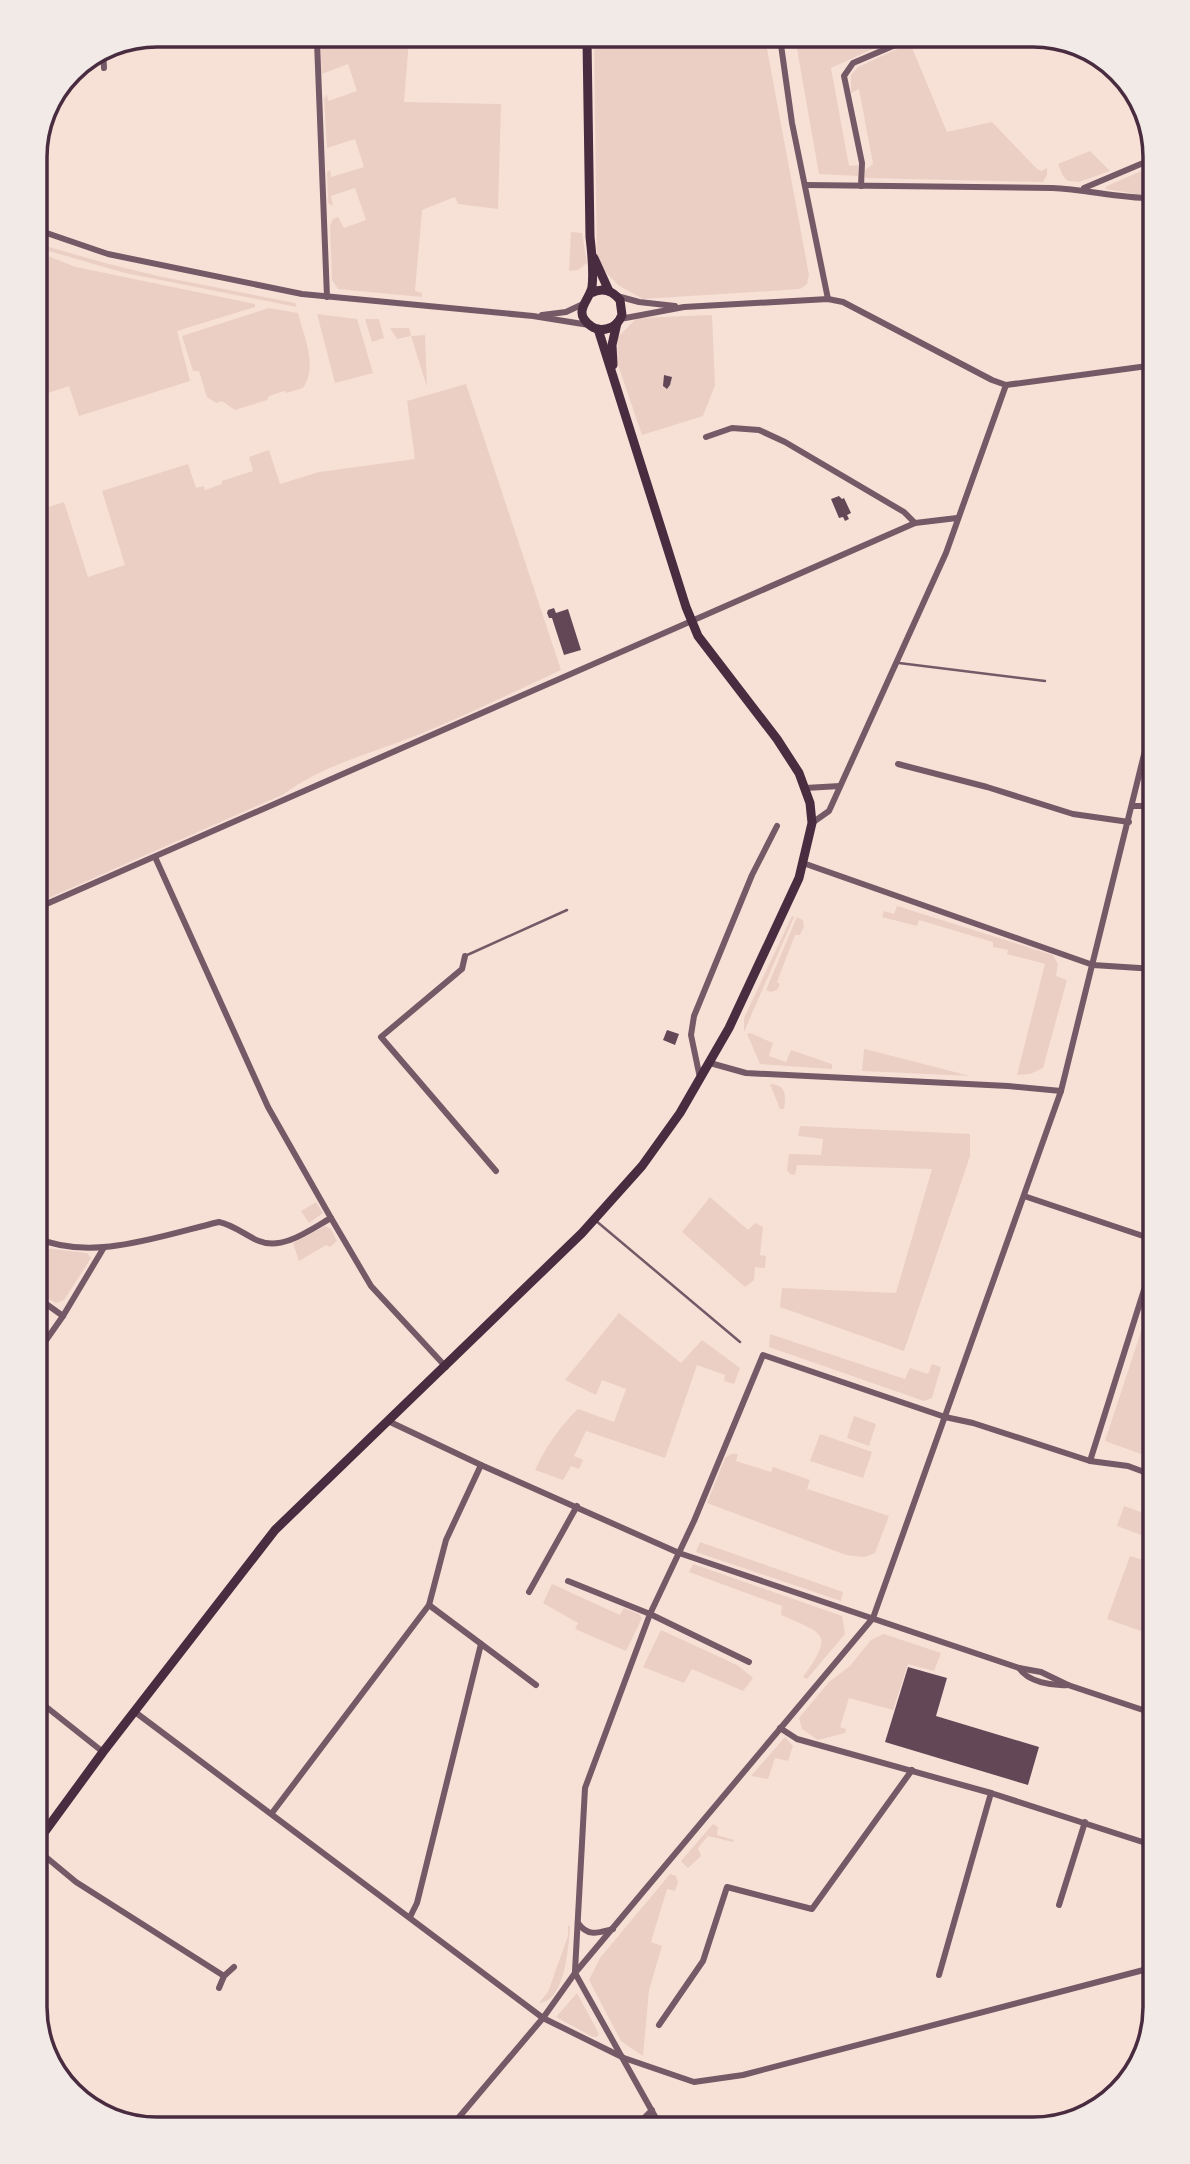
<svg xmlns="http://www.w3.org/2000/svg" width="1190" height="2164" font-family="'Varela Round',sans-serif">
  <rect width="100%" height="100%" fill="#f7e1d7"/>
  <g fill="#ebcfc5">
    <path d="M 899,37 L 831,68 L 849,166 L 858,165 L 858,176 L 819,174 L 795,38 Z"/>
    <path d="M 765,38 L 809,275 L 807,284 L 800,289 L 643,299 L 618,285 L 597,263 L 594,40 Z"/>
    <path d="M 409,41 L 404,102 L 501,104 L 498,209 L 458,204 L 455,197 L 422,210 L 415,291 L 422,293 L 422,297 L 338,289 L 332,280 L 330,226 L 333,219 L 338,217 L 344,228 L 366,220 L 355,188 L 331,196 L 333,206 L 328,203 L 327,172 L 330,170 L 331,177 L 364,167 L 355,139 L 327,148 L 324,99 L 327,94 L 328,101 L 357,91 L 348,64 L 322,74 L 320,42 Z"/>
    <path d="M 910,43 L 947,132 L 992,122 L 1036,168 L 1041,171 L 1047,168 L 1047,175 L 1043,182 L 865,178 L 865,170 L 873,164 L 859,89 L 851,93 L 851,75 L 858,67 Z"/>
    <path d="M 1090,151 L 1110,171 L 1079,182 L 1068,181 L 1063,176 L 1058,164 Z"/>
    <path d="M 1146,169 L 1149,171 L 1146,191 L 1143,195 L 1105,189 L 1107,186 Z"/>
    <path d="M 571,232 L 582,233 L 587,263 L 578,270 L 569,271 Z"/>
    <path d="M 35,243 L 105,263 L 158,276 L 295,303 L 297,307 L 125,273 L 35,247 Z"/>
    <path d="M 35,251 L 76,267 L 255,304 L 255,307 L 177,331 L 190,381 L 79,416 L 69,386 L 36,397 L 45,427 L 35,430 Z"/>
    <path d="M 269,308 L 298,313 C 304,337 318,365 303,388 L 286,393 L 284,391 L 269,396 L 267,400 L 235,410 L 222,401 L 216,403 L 207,397 L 199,371 L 193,371 L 182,336 Z"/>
    <path d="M 317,314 L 357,319 L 373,373 L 335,383 Z"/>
    <path d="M 712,315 L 715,385 L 703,416 L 642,435 L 617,362 L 618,337 L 637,318 Z"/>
    <path d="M 365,319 L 379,319 L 384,338 L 372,342 Z"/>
    <path d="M 390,328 L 409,328 L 411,336 L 425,335 L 427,387 L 411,336 L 397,339 Z"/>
    <path d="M 466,384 L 561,670 C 514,692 468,714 420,734 C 374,753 324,764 284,794 L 35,904 L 35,511 L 64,502 L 88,577 L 125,565 L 102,491 L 188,464 L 196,488 L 204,486 L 205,490 L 222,484 L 222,481 L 253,471 L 249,457 L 269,450 L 280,484 L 319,472 L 415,459 L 407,401 Z"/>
    <path d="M 897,906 L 1053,955 L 1058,964 L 1056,976 L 1067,980 L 1043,1068 L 1030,1074 L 1017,1075 L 1045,964 L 1007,954 L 1008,950 L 993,947 L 993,942 L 919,920 L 917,926 L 882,917 L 884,911 L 894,914 Z"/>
    <path d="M 792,916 L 794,917 L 744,1032 L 744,1018 Z"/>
    <path d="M 797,917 L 803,920 L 804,926 L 800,935 L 795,935 L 777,982 L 780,984 L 777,990 L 771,992 L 766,990 Z"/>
    <path d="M 750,1033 L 773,1043 L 769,1056 L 786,1062 L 791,1050 L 832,1064 L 832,1069 L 760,1064 L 747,1034 Z"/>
    <path d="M 864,1049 L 869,1050 L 970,1076 L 862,1071 Z"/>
    <path d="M 770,1084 C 787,1085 786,1096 784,1109 L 780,1109 Z"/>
    <path d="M 800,1126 L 970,1134 L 970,1156 L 904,1351 L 780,1307 L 782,1288 L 896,1293 L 932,1169 L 797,1165 L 795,1175 L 790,1174 L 787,1170 L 789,1154 L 821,1155 L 823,1139 L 798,1136 Z"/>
    <path d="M 710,1197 L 748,1230 L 755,1223 L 763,1227 L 760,1255 L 766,1256 L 765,1268 L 755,1267 L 754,1280 L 745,1287 L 682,1232 Z"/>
    <path d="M 316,1202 L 323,1213 L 309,1223 L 301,1211 Z"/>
    <path d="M 325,1226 L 331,1229 L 337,1241 L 330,1247 L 326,1245 L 299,1261 L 293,1243 Z"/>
    <path d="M 35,1244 L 43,1248 L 87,1253 L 91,1258 L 64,1300 L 56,1303 L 42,1295 L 46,1288 L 35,1282 Z"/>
    <path d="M 1155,1289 L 1155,1459 L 1105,1441 Z"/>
    <path d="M 619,1313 L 681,1363 L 702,1340 L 740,1368 L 734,1384 L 724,1381 L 725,1375 L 697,1365 L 665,1458 L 586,1431 L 574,1456 L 583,1460 L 579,1469 L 571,1466 L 563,1480 L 535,1470 C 546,1447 559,1427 578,1409 L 614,1422 L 626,1389 L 602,1380 L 596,1395 L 565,1380 Z"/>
    <path d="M 770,1334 L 905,1379 L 910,1368 L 928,1374 L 932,1364 L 941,1367 L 932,1398 L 924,1401 L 769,1347 Z"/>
    <path d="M 854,1416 L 876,1424 L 869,1446 L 847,1438 Z"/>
    <path d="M 820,1434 L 872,1452 L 863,1478 L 810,1461 Z"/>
    <path d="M 731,1454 L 738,1454 L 736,1461 L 771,1472 L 773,1467 L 810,1480 L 807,1489 L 889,1516 L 875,1553 L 865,1557 L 846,1555 L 707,1503 L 725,1458 Z"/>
    <path d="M 1124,1506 L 1155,1517 L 1155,1540 L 1117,1526 Z"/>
    <path d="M 700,1542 L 843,1592 L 841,1601 L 696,1552 Z"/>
    <path d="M 1155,1547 L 1155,1636 L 1107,1619 L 1130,1556 L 1150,1562 Z"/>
    <path d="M 693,1564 L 842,1616 L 845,1634 L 807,1679 L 803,1677 C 835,1633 824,1634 781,1615 L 782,1606 L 689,1572 Z"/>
    <path d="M 552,1584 L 620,1615 L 624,1608 L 639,1614 L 642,1618 L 626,1651 L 575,1629 L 578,1623 L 543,1603 Z"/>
    <path d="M 661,1630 L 737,1665 L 753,1678 L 743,1691 L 692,1669 L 684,1683 L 643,1667 Z"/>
    <path d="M 884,1634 L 941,1653 L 934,1671 L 908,1664 L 893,1710 L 849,1698 L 840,1727 L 846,1729 L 845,1733 L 818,1740 L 802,1729 L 799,1718 L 829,1682 L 850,1666 L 871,1640 Z"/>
    <path d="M 785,1737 L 793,1746 L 788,1761 L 775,1758 L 768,1779 L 751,1776 Z"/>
    <path d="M 713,1824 L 718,1827 L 717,1835 L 734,1840 L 733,1842 L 708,1836 L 698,1848 L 701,1856 L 688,1868 L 681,1861 Z"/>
    <path d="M 670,1874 L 676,1876 L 678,1882 L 675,1891 L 667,1889 L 651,1942 L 662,1946 L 649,1990 L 643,2056 L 621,2041 L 589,1980 L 600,1958 Z"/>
    <path d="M 568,1926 L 570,1926 C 569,1946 565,2002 539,2003 L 548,1992 L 568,1936 Z"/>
    <path d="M 577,1993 L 599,2034 L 597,2037 L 593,2037 L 556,2017 Z"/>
  </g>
  <g fill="#644757">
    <path d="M 664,375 L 672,377 L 670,385 L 667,389 L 663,386 Z"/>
    <path d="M 839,496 L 842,499 L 844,498 L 851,513 L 847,515 L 849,519 L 845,521 L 843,517 L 839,518 L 831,499 Z"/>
    <path d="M 554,608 L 556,613 L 568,609 L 581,650 L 564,655 L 552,618 L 549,618 L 547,613 L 548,610 Z"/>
    <path d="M 667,1030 L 679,1034 L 675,1045 L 663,1040 Z"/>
    <path d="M 908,1667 L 947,1678 L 936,1716 L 1039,1747 L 1028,1785 L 885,1742 Z"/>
  </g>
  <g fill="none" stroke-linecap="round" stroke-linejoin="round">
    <g stroke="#755966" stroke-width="2.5">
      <path d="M 899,663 L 1045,681"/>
      <path d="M 465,956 L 567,910"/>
      <path d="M 595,1220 L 740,1342"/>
    </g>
    <g stroke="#755966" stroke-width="6">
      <path d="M 780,38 L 792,123 L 828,299"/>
      <path d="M 317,42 L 327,297"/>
      <path d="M 103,49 L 104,68"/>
      <path d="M 805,185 L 1052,188 C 1086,189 1121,199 1155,198"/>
      <path d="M 861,186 L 862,163 L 844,76 L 853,63 L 914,37"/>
      <path d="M 1084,188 L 1155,158"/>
      <path d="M 1155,222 L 1152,198 L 1155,176"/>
      <path d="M 35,229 L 108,254 L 302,294 L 533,316 L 589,325"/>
      <path d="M 617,296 L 639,302 L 675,306"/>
      <path d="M 542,315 L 566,312 L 583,304"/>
      <path d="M 620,319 L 684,307 L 828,299 L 843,302 L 992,380 L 1006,385 L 1155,365"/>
      <path d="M 706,437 L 732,428 L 759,430 L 785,442 L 904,512 L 915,523"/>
      <path d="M 898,764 L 987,787 L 1073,814 L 1129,822"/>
      <path d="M 805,788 L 840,786"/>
      <path d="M 1132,806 L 1155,806"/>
      <path d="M 812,823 L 829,811 L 946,553 L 1006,385"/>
      <path d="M 155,857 L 268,1107 L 331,1218 L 371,1286 L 446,1367"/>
      <path d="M 803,863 L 1093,965 L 1155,969"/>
      <path d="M 35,909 L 915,523 L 957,518"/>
      <path d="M 465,956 L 462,969 L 381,1037 L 496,1171"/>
      <path d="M 710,1063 L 746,1073 L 1008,1086 L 1061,1091"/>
      <path d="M 700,1078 L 691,1035 L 694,1016 L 752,875 L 777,826"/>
      <path d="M 1024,1196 L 1155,1240"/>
      <path d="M 35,1237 C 91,1263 163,1235 219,1222 C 234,1225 246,1236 259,1241 C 283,1251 311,1229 331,1218"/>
      <path d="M 35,1296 L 63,1316"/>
      <path d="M 35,1356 L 63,1316 L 103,1249"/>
      <path d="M 388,1421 L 481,1465 L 679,1553 L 1019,1668 L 1041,1672 L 1068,1685 L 1155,1714"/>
      <path d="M 1090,1461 L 1155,1255"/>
      <path d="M 568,1581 L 650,1614 L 749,1662"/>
      <path d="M 529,1592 L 577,1506"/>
      <path d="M 429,1605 L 536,1685"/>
      <path d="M 1019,1668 C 1028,1682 1052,1686 1068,1685"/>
      <path d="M 35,1698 L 103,1752"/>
      <path d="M 135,1712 L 543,2018 L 624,2058 L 694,2082 L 743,2075 L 1155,1967"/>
      <path d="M 780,1728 L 797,1739 L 991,1793 L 1155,1846"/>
      <path d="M 272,1813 L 429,1605 L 446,1540 L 481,1465"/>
      <path d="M 35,1848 L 76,1882 L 224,1976"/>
      <path d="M 1059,1905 L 1085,1822"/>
      <path d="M 410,1917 L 417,1903 L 481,1644"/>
      <path d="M 578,1923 C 588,1937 597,1933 613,1929"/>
      <path d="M 575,1971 L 585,1788 L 650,1614 L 694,1521 L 763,1355 L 945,1417 L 973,1423 L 1090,1461 L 1128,1466 L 1155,1476"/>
      <path d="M 575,1973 L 662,2129"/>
      <path d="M 939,1975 L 991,1793"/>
      <path d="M 219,1988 L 224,1976 L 234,1967"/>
      <path d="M 659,2025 L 703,1961 L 727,1887 L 812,1909 L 912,1770"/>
      <path d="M 449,2129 L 543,2018 L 575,1973 L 873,1618 L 1061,1091 L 1155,710"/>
      <path d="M 633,2129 L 652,2110"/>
    </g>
    <g stroke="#4a2c40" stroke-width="9">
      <path d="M 587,40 L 590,237 C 592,254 594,271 592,287 C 590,300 571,312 591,326 C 595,329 601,330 606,329 C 614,328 619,322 622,315 L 620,300 C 612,290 602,287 591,293"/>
      <path d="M 594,258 L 609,291"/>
      <path d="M 613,365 L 612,345 L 617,323"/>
      <path d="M 35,1845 L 103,1752 L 275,1530 L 582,1233 L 642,1166 L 680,1113 L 729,1028 L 799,878 L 812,823 L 810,803 L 799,773 L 777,739 L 698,636 L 686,607 L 598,329"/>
    </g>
  </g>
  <path d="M0 0H1190V2164H0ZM157 47H1033A110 110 0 0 1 1143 157V2007A110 110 0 0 1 1033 2117H157A110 110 0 0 1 47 2007V157A110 110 0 0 1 157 47Z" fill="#f1eae7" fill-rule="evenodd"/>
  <path fill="none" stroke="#4a2c40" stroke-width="3.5" d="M157 47H1033A110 110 0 0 1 1143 157V2007A110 110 0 0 1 1033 2117H157A110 110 0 0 1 47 2007V157A110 110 0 0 1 157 47Z"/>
</svg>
